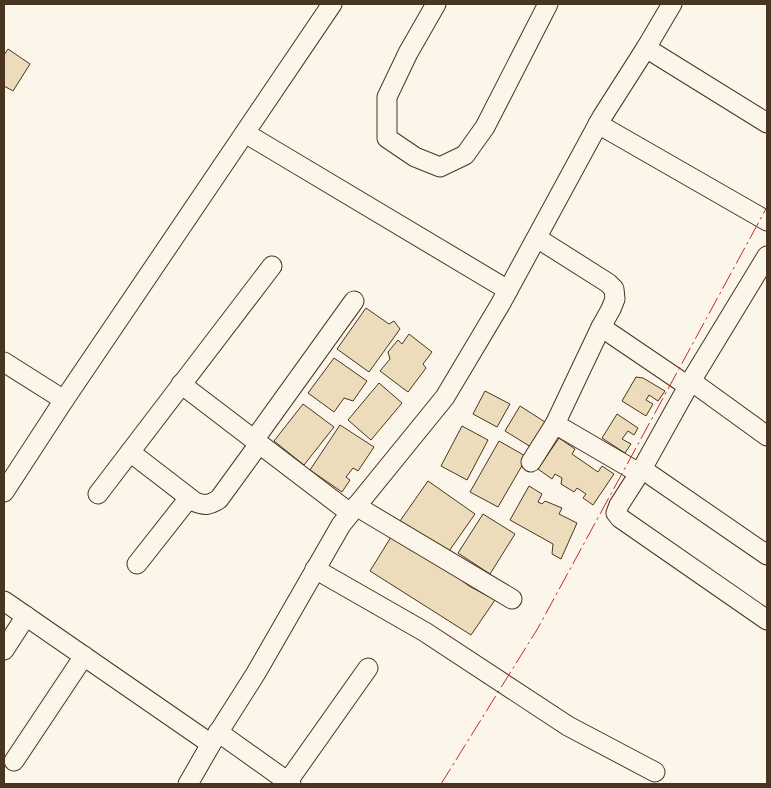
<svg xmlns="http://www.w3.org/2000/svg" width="771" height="788" font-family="'Noto Sans',sans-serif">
  <rect width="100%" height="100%" fill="#fbf6e9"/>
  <g fill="#ecdcbc" stroke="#4a3520">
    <path d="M 8,49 L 30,64 L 13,91 L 4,86 L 4,55 Z"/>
    <path d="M 366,308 L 389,324 L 394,321 L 400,329 L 369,372 L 337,349 Z"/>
    <path d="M 409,334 L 432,352 L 423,364 L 426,368 L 408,392 L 380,371 L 390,359 L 388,352 L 398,340 L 402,344 Z"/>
    <path d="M 334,358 L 367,381 L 353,401 L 344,398 L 334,412 L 308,393 Z"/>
    <path d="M 636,377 L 643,378 L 665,391 L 658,401 L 649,395 L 646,400 L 653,404 L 646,416 L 622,401 Z"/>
    <path d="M 379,383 L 402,403 L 371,440 L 348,420 Z"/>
    <path d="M 485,391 L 510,404 L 497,427 L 473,414 Z"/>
    <path d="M 303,404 L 334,427 L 304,465 L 274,441 Z"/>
    <path d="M 520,406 L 545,422 L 531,447 L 505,431 Z"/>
    <path d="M 617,414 L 638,428 L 634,435 L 628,431 L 622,439 L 631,444 L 625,453 L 602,438 Z"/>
    <path d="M 340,425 L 374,447 L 358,471 L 353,468 L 346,477 L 350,480 L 342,492 L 310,470 Z"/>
    <path d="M 462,426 L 488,440 L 467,480 L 441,466 Z"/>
    <path d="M 559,438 L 575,449 L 572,454 L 598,472 L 602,466 L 614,474 L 593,505 L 583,498 L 586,494 L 577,488 L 574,492 L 561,484 L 562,478 L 555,474 L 552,479 L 538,469 Z"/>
    <path d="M 499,441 L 527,457 L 498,507 L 470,492 Z"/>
    <path d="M 428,481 L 475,514 L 447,554 L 400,521 Z"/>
    <path d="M 529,486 L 542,494 L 538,502 L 542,504 L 545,501 L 562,508 L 559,514 L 577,523 L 561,559 L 552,554 L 553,544 L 510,520 Z"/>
    <path d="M 483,514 L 515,534 L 490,574 L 458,553 Z"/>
    <path d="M 391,537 L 412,551 L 417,549 L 437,562 L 469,586 L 495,600 L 471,635 L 370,571 Z"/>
  </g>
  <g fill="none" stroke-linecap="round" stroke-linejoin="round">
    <defs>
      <g id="street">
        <path d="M 436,4 L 408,53 L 387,97 L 387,138 L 415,157 L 440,167 L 465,155 L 485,127 L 548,4"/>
        <path d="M 646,48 L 767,123"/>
        <path d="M 598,124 L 767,221"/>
        <path d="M 245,133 L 508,290"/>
        <path d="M 767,256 L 691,381 L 642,469 L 619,505 L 616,513 L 620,518 L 767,620"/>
        <path d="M 601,327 L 688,386"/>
        <path d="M 4,362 L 64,400"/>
        <path d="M 691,381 L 767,436"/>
        <path d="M 181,384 L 350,513"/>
        <path d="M 555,424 L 639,473"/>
        <path d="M 254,440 L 354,301"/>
        <path d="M 130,452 L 195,502 C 205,506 210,505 219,499 L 259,444"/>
        <path d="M 531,462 L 555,424 L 601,327 L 611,309 L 615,299 L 614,289 L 608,283 L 537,238"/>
        <path d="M 642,469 L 767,555"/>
        <path d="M 4,492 L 64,400 L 332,4"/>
        <path d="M 98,494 L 272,266"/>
        <path d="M 356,506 L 512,599"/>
        <path d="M 137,564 L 189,498"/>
        <path d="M 315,569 L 425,632 L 568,726 L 655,772"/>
        <path d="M 4,601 L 211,744"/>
        <path d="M 4,650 L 26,616"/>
        <path d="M 218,732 L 291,784"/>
        <path d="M 14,761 L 84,656"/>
        <path d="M 188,784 L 211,744 L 256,673 L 341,525 L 445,397 L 501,303 L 602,117 L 646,48 L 672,4"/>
        <path d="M 286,784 L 368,668"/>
      </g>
    </defs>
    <use href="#street" stroke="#4a3520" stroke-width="21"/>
    <use href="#street" stroke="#fbf6e9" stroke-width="19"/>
    <path stroke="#c62828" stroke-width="1" stroke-dasharray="18 4 2.5 4" stroke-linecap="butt" d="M 441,784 L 538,628 L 767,207"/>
  </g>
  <rect width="771" height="788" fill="none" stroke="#4a3520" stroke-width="10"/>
</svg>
